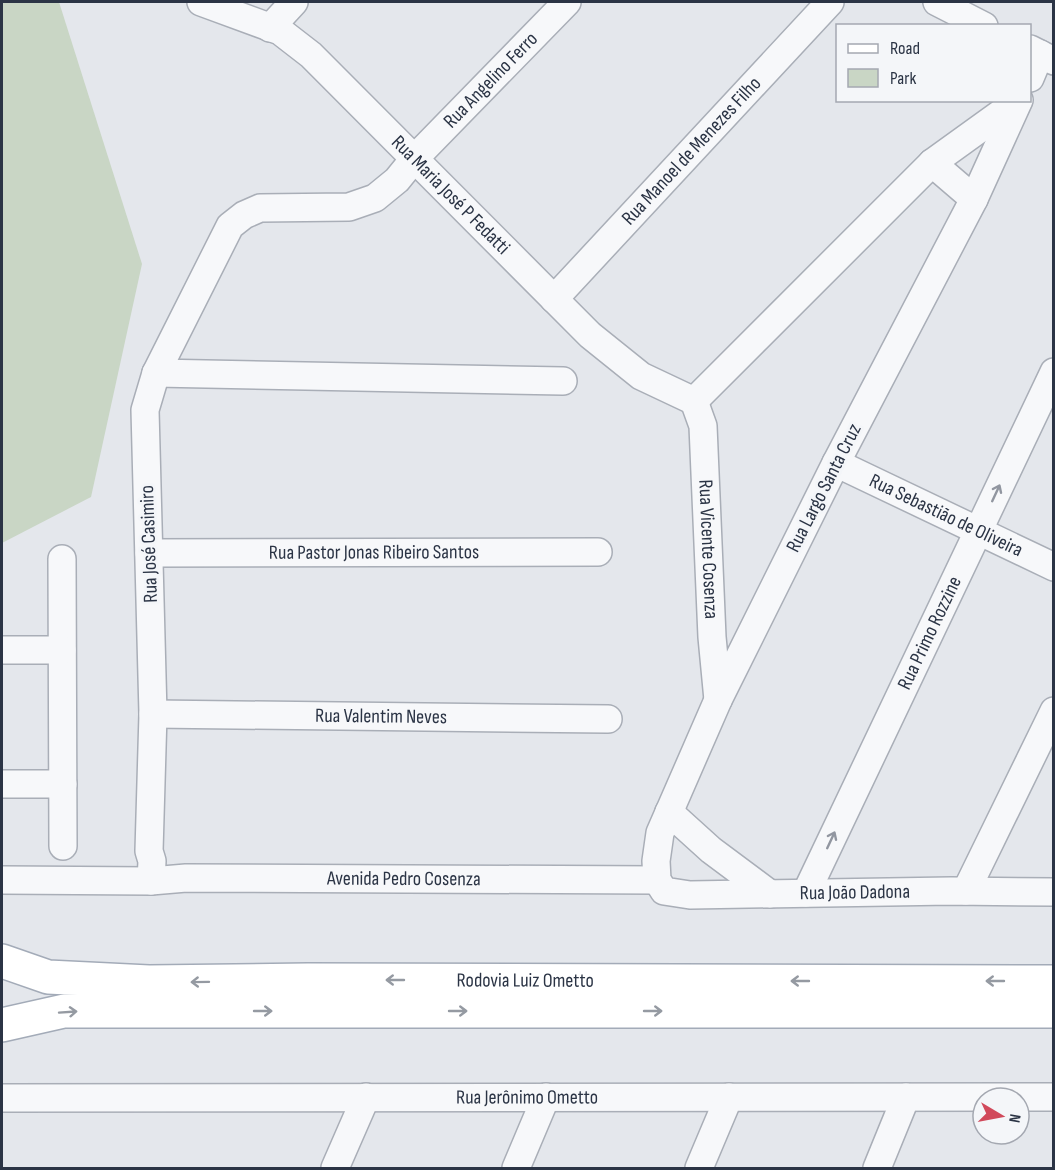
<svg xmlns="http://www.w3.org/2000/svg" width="1055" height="1170" font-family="'Sofia Sans Condensed',sans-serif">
  <rect width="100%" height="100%" fill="#e4e7ec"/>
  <path fill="#c9d6c5" d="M 2,2 L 59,2 L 142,264 L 91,497 L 2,543 Z"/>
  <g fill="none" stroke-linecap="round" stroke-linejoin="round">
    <defs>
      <g id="minor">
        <path id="s1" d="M 201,2 L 280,31 L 311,55 L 590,335 L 641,376 L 694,401"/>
        <path d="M 937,2 L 984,26"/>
        <path d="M 270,28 L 294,2"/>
        <path d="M 1030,49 L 1054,61"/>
        <path d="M 1030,78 L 1040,54"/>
        <path id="s2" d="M 1019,100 L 974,199 L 836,463 L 718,700 L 660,833 L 656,861 L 657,880 L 664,891 L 690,895 L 951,891 L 1054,892"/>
        <path d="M 932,163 L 974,199"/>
        <path id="s3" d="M 554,299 L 830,2"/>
        <path d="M 156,373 L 563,381"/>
        <path d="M 694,401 L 932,163 L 1018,101"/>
        <path id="s4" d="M 694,401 L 703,426 L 712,637 L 718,700"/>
        <path id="s5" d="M 836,463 L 1054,567"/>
        <path id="s6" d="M 149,553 L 598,552"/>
        <path d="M 62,559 L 63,846"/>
        <path d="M 2,650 L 62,650"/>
        <path id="s7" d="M 153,714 L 608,719"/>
        <path d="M 2,784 L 63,784"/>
        <path d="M 669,812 L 711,850 L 770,894"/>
        <path id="s8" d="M 2,880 L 151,881 L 186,878 L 657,880"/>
        <path id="s9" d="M 151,881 L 152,861 L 149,851 L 153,714 L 145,410 L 156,373 L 230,226 L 244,215 L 260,208 L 349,207 L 375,198 L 397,180 L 414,159 L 567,2"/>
        <path d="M 966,891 L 1054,711"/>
        <path id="s10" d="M 806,893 L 1054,372"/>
        <path id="s11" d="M 2,1098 L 1054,1097"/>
        <path d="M 335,1168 L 366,1097"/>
        <path d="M 516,1168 L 546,1097"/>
        <path d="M 699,1168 L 729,1097"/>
        <path d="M 877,1168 L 906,1097"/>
      </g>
      <g id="major">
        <path id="s12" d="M 2,961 L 48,977 L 149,982 L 308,980 L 1054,982"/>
        <path d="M 2,1025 L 64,1011 L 1054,1011"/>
      </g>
    </defs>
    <use href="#minor" stroke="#a9aeb7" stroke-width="30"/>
    <use href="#major" stroke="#a3abb8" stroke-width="36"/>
    <use href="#minor" stroke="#f7f8fa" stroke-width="27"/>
    <use href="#major" stroke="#fff" stroke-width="33"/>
  </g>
  <defs><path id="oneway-shaft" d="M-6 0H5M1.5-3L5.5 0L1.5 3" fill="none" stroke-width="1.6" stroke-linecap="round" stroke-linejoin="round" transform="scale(1.5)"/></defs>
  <g stroke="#9196a0">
    <use href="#oneway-shaft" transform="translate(996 493) rotate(-65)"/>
    <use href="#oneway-shaft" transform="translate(831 840) rotate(-65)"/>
  </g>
  <g stroke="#959aa2">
    <use href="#oneway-shaft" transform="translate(395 980) rotate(-180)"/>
    <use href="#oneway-shaft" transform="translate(800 981) rotate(-180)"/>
    <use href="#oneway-shaft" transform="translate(995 981) rotate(-180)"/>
    <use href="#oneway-shaft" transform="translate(200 982) rotate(179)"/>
    <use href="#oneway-shaft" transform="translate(263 1011)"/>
    <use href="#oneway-shaft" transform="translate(458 1011)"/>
    <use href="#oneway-shaft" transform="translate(653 1011)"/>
    <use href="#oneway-shaft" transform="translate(68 1012) rotate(-4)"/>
  </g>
  <g text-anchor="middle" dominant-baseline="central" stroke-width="6" stroke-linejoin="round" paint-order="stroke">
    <g font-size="20" fill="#2b3445" stroke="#f4f6f9">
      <text stroke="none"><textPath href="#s9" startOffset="992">Rua Angelino Ferro</textPath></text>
      <text stroke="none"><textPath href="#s3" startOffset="202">Rua Manoel de Menezes Filho</textPath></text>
      <text stroke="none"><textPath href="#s1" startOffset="321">Rua Maria José P Fedatti</textPath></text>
      <text transform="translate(824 488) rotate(-63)">Rua Largo Santa Cruz</text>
      <text stroke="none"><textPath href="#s5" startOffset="122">Rua Sebastião de Oliveira</textPath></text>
      <text transform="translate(149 544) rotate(-92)">Rua José Casimiro</text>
      <text stroke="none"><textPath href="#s4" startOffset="150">Rua Vicente Cosenza</textPath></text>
      <text stroke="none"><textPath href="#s6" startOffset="225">Rua Pastor Jonas Ribeiro Santos</textPath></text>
      <text stroke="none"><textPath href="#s10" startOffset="288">Rua Primo Rozzine</textPath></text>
      <text stroke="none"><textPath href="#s7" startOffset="228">Rua Valentim Neves</textPath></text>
      <text stroke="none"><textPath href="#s8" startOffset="402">Avenida Pedro Cosenza</textPath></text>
      <text stroke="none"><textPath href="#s2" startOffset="1068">Rua João Dadona</textPath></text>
      <text stroke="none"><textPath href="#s12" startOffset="526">Rodovia Luiz Ometto</textPath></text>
      <text stroke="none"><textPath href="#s11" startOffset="525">Rua Jerônimo Ometto</textPath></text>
    </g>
  </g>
  <rect width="1055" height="1170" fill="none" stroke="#2b3445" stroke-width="6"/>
  <rect x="836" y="24" width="195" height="78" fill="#f4f6f9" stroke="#a4a8b1" stroke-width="1.5"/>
  <rect x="848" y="44" width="30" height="9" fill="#ffffff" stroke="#a4a8b1" stroke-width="1.5"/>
  <text x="890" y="54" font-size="18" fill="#2b3445">Road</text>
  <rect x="848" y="69" width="30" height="18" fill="#c9d6c5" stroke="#a4a8b1" stroke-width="1.5"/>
  <text x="890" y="84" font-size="18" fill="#2b3445">Park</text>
  <g transform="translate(1001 1116) rotate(100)"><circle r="28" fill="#f4f6f9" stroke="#a4a8b1" stroke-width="1.5"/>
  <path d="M0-4.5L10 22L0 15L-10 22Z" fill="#d1495b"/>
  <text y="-9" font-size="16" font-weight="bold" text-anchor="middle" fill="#2b3445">N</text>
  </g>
</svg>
